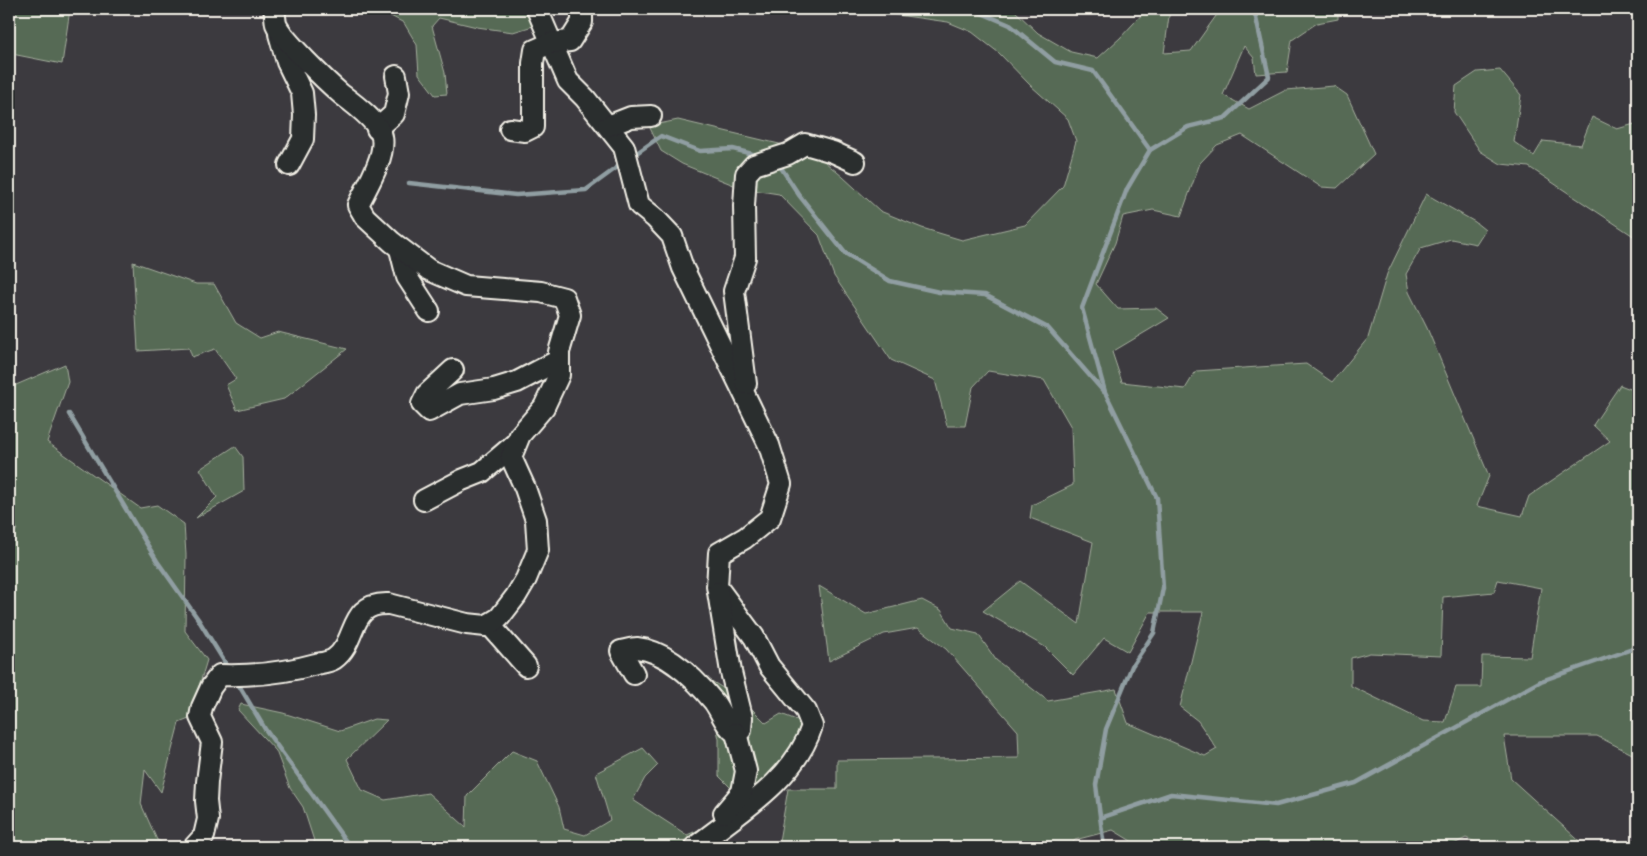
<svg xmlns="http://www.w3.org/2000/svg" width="1647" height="856" font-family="'Playpen Sans',sans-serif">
  <rect width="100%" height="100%" fill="#3c3a3f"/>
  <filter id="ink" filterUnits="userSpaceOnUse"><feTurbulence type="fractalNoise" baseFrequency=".02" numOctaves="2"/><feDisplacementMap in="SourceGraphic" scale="10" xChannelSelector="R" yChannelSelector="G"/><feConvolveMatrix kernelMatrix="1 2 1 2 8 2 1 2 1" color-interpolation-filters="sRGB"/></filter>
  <g filter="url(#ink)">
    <g fill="#566a54" stroke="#a5ae9e" fill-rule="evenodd">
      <path d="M 15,9 L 70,9 L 62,64 L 12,54 Z"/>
      <path d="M 368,9 L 525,9 L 534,18 L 533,26 L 513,32 L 477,27 L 439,18 L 432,26 L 445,73 L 447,94 L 435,95 L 419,74 L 417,45 L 404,23 L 385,13 Z"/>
      <path d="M 854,9 L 1013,9 L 1038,33 L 1071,52 L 1098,58 L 1120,38 L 1147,9 L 1170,9 L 1164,53 L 1191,51 L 1221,9 L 1338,9 L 1338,19 L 1317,23 L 1292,40 L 1287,72 L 1256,74 L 1254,58 L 1244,46 L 1223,95 L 1249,109 L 1286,90 L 1334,86 L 1347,95 L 1374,154 L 1337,188 L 1321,187 L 1242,135 L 1217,145 L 1200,163 L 1181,216 L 1153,210 L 1123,216 L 1115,243 L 1096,284 L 1118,309 L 1156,308 L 1169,318 L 1112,352 L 1122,382 L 1185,389 L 1196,371 L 1306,364 L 1332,382 L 1368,338 L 1387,274 L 1426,194 L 1475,222 L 1485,230 L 1476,244 L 1451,239 L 1421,248 L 1406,274 L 1409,292 L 1427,328 L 1489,476 L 1477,506 L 1522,516 L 1529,496 L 1610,441 L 1593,425 L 1620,385 L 1638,392 L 1638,757 L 1597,736 L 1504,736 L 1511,779 L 1586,847 L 1487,847 L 1466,838 L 1448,847 L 1141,847 L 1113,830 L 1075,840 L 1069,847 L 778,847 L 788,789 L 837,789 L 837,760 L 1019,758 L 1018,731 L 946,649 L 918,628 L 884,634 L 829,661 L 819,586 L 866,614 L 922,600 L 941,610 L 952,628 L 978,634 L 996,660 L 1048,701 L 1116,689 L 1128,723 L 1205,756 L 1217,749 L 1198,721 L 1180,707 L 1203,612 L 1150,612 L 1128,652 L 1104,638 L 1073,675 L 1045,647 L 983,611 L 1020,581 L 1079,624 L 1093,542 L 1030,518 L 1032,505 L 1073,485 L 1071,427 L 1044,380 L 988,371 L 973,387 L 965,426 L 947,426 L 935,380 L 891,360 L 834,276 L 819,235 L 779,194 L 741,188 L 682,164 L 661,151 L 649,126 L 678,120 L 813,152 L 843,177 L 880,211 L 922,228 L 962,240 L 1025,225 L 1063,186 L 1076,141 L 1068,119 L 1030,85 L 999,53 L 972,32 L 948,22 ZM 1498,580 L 1541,588 L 1530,657 L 1482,656 L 1481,687 L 1456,687 L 1445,722 L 1423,721 L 1351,686 L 1351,658 L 1370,653 L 1441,656 L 1443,597 L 1494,592 Z"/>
      <path d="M 1500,70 L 1521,95 L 1514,142 L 1534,156 L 1543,141 L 1581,145 L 1592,117 L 1617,129 L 1638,123 L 1638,239 L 1529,167 L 1501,164 L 1480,151 L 1454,112 L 1456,86 L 1477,72 Z"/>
      <path d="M 133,262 L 196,284 L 214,284 L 236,323 L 260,338 L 278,332 L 347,349 L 284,399 L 237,410 L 226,385 L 236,379 L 215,349 L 192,357 L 189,348 L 138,351 Z"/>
      <path d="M 65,364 L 68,382 L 47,442 L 140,508 L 157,505 L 184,524 L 186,555 L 185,631 L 207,660 L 189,719 L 179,723 L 161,792 L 145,770 L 141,804 L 157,840 L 171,847 L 9,847 L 9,539 L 17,529 L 9,512 L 9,388 Z"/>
      <path d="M 235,446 L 243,457 L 244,491 L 196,518 L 217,497 L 200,469 Z"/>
      <path d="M 736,629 L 747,704 L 766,723 L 781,714 L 799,721 L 803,728 L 790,760 L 745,802 L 719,776 L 719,739 L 705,677 L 726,690 Z"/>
      <path d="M 241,704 L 283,713 L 340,731 L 374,719 L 387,720 L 347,759 L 362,790 L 385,800 L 428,793 L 466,827 L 467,796 L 512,751 L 537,761 L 559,807 L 564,829 L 585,835 L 610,820 L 596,773 L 643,748 L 658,765 L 645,778 L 633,800 L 687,835 L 701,829 L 680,847 L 316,847 L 303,807 L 290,788 L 276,751 L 238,710 Z"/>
    </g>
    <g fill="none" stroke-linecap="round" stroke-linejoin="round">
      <g stroke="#909ea2" stroke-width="4.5">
        <path d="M 972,9 L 1010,25 L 1055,62 L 1093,71 L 1150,150"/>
        <path d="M 631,157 L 661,136 L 700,151 L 733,149 L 760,156"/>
        <path d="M 778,163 L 799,195 L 845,253 L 890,281 L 939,292 L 985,295 L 1048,328 L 1104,392"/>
        <path d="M 409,183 L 516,195 L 586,190 L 623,163"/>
        <path d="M 69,414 L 157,561 L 198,619 L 229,669"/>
        <path d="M 237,682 L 265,729 L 350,847"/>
        <path d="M 1100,818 L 1171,794 L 1276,805 L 1356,783 L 1541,681 L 1638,647"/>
        <path d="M 1104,847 L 1096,785 L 1106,729 L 1132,666 L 1154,633 L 1163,588 L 1157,498 L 1105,392 L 1082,308 L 1127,189 L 1150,150 L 1188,127 L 1225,118 L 1269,77 L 1254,9"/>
      </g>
      <defs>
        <g id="minor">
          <path d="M 537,9 L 568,81 L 585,98 L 624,147 L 639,205 L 655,218 L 672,236 L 683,268 L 769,445 L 781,484 L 770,518 L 745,538 L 719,553 L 717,587 L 754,637 L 769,666 L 806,711 L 812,726 C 795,780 738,813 695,847"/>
          <path d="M 279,34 L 287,62 L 302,93 L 304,115 L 303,139 L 289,165"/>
          <path d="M 608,126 L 631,117 L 651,116"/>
          <path d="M 377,129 L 394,114 L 399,93 L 396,76"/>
          <path d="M 510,129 L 525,131 L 533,127 L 533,63 L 535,50 L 551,43 L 570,41 L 582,22 L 582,11"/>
          <path d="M 400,249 L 407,277 L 429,311"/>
          <path d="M 453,370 L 427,394 L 422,404 L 429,411 L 460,394 L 494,389 L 517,382 L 559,360"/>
          <path d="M 746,384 L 734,291 L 745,258 L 744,206 L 746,174 L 754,165 L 788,154 L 805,144 L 833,152 L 855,162"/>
          <path d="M 424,500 L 462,480 L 482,472 L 516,443"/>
          <path d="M 489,624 L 526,666"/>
          <path d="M 634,674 L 621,651 C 626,650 632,648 637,648 C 667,651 696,680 714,702 C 722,713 725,726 736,733 L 741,730 L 742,717 L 731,672 L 718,592"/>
          <path d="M 724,813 L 742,792 L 746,771 L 736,733"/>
          <path d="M 194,847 L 204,836 L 208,819 L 206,801 L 207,782 L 212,742 L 200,717 L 202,707 L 211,687 L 220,675 C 253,676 284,673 316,664 C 321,663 329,662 334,659 C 359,641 347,602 389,604 L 467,624 L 486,626 L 499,618 L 516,596 L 526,579 L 538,550 L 536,520 L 525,488 L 511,457 L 520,435 L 544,407 L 559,375 L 559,352 L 570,315 L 564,298 L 541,292 L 466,286 L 429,270 L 392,242 L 365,217 L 358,205 C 366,188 386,157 382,137 C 379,122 353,103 341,94 C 327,82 282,39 276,24 C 275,19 275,13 274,9"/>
        </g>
      </defs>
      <use href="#minor" stroke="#f4f1e8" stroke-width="24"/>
      <use href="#minor" stroke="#2a2d2e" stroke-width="20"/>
    </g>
  </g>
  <rect width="1647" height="856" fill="none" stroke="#2a2d2e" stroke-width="30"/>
  <rect x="15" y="15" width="1617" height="826" fill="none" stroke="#f4f1e8" stroke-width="2" filter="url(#ink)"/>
</svg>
